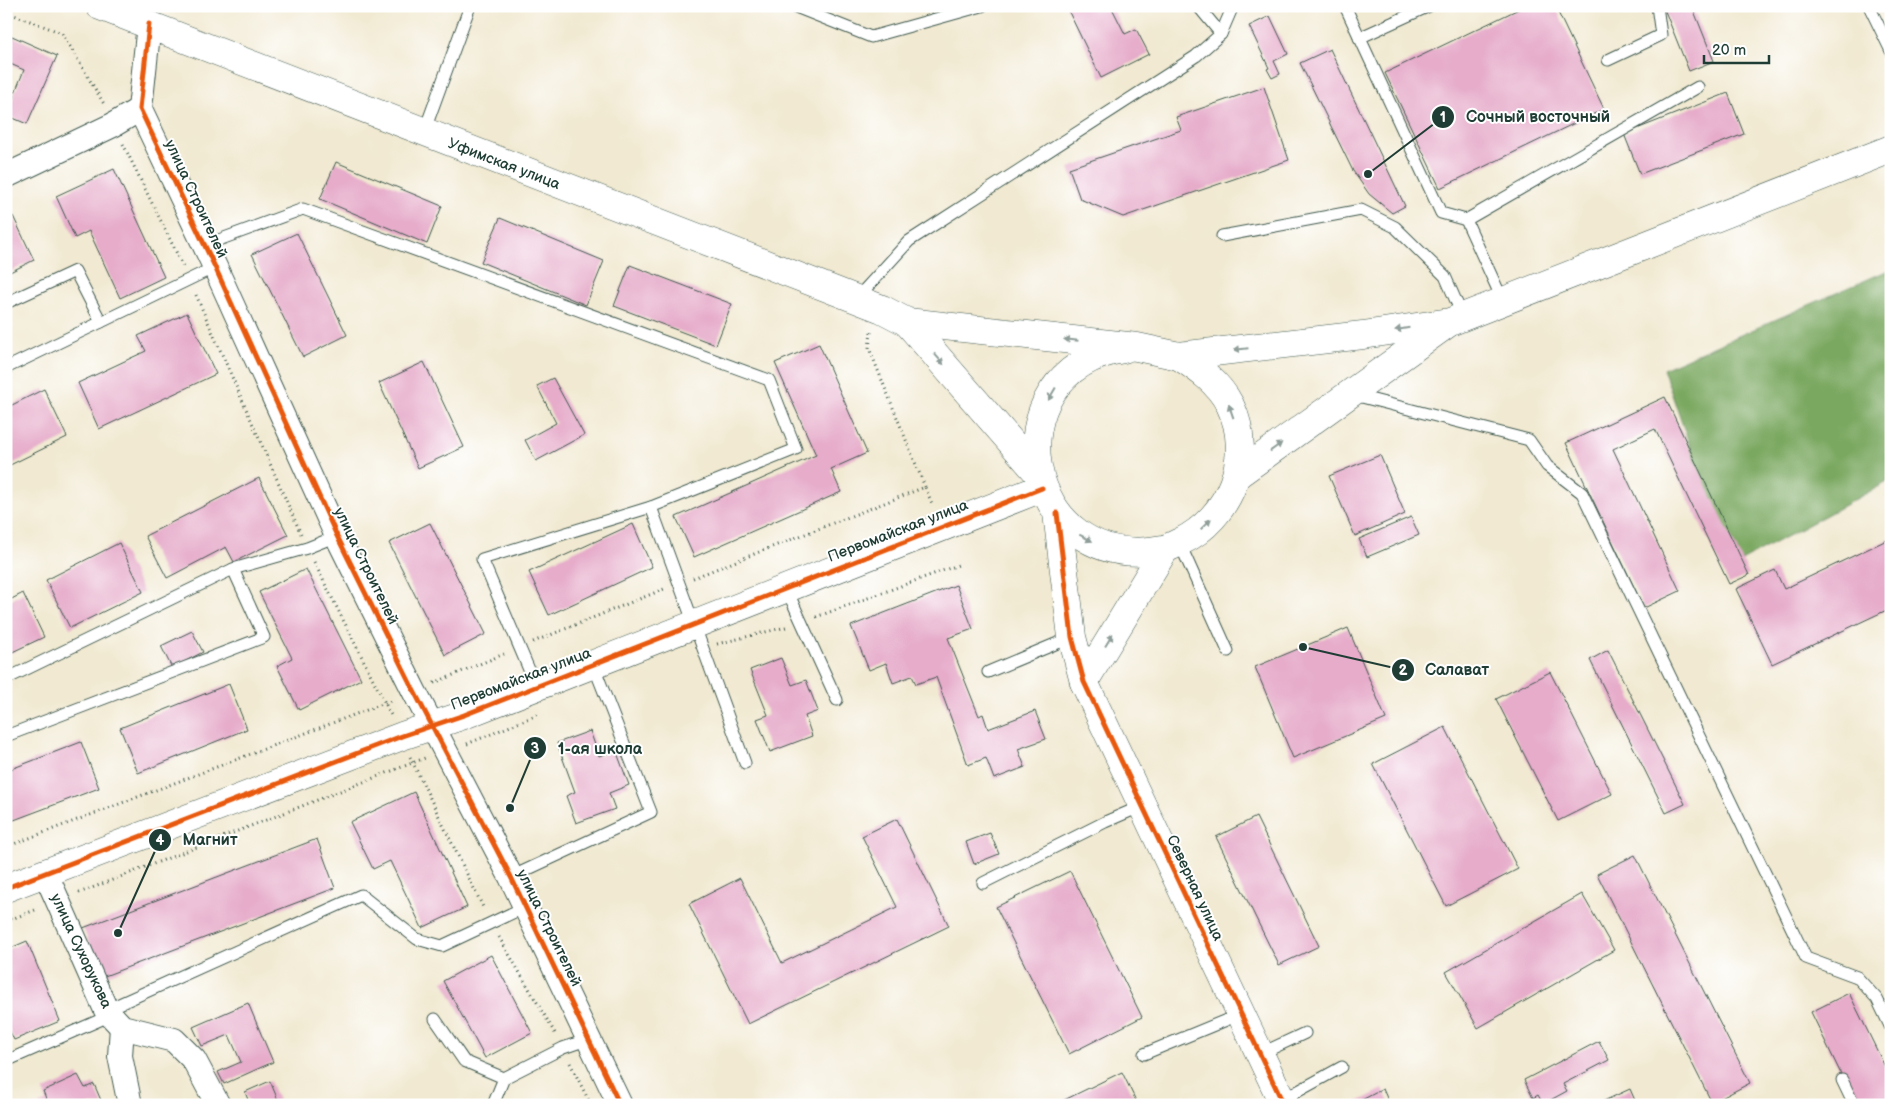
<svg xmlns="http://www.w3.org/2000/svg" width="1897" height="1111" font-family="'Balsamiq Sans',sans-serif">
  <rect width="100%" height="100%" fill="#fff"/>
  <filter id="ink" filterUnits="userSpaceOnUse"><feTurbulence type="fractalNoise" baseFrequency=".02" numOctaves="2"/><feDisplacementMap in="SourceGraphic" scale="10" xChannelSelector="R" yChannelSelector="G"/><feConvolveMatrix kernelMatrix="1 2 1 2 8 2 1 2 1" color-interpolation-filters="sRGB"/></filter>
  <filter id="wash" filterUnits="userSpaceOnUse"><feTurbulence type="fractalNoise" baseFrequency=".0096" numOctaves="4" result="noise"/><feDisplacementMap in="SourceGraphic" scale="20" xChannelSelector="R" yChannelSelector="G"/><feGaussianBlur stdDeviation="1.12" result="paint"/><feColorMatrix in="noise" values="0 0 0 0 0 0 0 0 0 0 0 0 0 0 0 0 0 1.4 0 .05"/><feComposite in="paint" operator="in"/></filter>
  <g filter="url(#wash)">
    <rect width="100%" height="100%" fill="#f1e9d1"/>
    <path fill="#7aa861" stroke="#4c724a" d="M 1891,269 L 1891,480 L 1732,566 L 1663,369 Z"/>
    <g id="blocks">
      <g fill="#e6acca">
        <path d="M 1066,6 L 1111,6 L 1125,34 L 1136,29 L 1149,54 L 1101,78 Z"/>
        <path d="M 1525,6 L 1555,6 L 1604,109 L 1440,188 L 1385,73 Z"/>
        <path d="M 1663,6 L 1692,6 L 1714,61 L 1689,71 Z"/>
        <path d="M 1270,16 L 1288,54 L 1274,61 L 1280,74 L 1272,78 L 1267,69 L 1269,68 L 1249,26 Z"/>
        <path d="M 12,36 L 57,56 L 27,124 L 6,115 L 24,70 L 6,62 L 6,49 Z"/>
        <path d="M 1330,49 L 1405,206 L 1392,213 L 1369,194 L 1353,171 L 1300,63 Z"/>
        <path d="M 1264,87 L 1289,160 L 1123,217 L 1080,199 L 1069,168 L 1181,130 L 1176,117 Z"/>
        <path d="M 1728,93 L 1744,134 L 1640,174 L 1624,134 Z"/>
        <path d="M 336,162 L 442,206 L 427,244 L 320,199 Z"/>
        <path d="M 114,169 L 164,277 L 120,298 L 89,231 L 75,238 L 56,196 Z"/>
        <path d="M 13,216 L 34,260 L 6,274 L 6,219 Z"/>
        <path d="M 500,218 L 604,261 L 586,305 L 481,262 Z"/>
        <path d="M 297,233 L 347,335 L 303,357 L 252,254 Z"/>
        <path d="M 630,265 L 732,304 L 716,345 L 614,306 Z"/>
        <path d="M 187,313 L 216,374 L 99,429 L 78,383 L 146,351 L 138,336 Z"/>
        <path d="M 819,344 L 867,453 L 831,469 L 841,492 L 694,557 L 676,517 L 816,455 L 775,363 Z"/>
        <path d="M 424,362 L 464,447 L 418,468 L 379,383 Z"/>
        <path d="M 553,378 L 584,435 L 536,461 L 525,440 L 556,423 L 537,386 Z"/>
        <path d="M 44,389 L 67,437 L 6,467 L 6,408 Z"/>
        <path d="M 1665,397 L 1749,575 L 1729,584 L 1655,429 L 1613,449 L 1680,591 L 1644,608 L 1566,443 Z"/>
        <path d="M 1380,455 L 1405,514 L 1355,536 L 1329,476 Z"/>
        <path d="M 259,478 L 288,535 L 234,562 L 226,547 L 167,578 L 145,536 Z"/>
        <path d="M 1411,517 L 1419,535 L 1367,557 L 1359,539 Z"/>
        <path d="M 430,523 L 486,634 L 445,655 L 389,543 Z"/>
        <path d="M 633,524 L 652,567 L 549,615 L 529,572 Z"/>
        <path d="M 1891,538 L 1891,608 L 1772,664 L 1736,589 L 1775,570 L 1784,589 Z"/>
        <path d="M 119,543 L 143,592 L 70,628 L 46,580 Z"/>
        <path d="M 306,569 L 361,679 L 299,710 L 277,666 L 292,658 L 259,592 Z"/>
        <path d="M 956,585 L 973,629 L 948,638 L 979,716 L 983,714 L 988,729 L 1035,711 L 1046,739 L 1018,749 L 1025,767 L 994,779 L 986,758 L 968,765 L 936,677 L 916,684 L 912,676 L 893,683 L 886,663 L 869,670 L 851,626 Z"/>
        <path d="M 23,593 L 44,637 L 6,655 L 6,602 Z"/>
        <path d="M 1348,628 L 1386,719 L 1293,758 L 1255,667 Z"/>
        <path d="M 192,631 L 203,652 L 172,668 L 161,646 Z"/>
        <path d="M 1608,650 L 1685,804 L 1666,813 L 1590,660 Z"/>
        <path d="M 781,658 L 792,685 L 806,680 L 818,711 L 805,716 L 812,736 L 770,752 L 757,719 L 768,715 L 750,670 Z"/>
        <path d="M 1550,672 L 1612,794 L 1558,821 L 1496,699 Z"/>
        <path d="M 229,684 L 247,729 L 138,773 L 120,728 Z"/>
        <path d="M 1445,727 L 1518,869 L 1446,906 L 1373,764 Z"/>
        <path d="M 590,731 L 599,756 L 616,750 L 629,785 L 609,793 L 615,809 L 576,823 L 566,796 L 575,792 L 557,743 Z"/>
        <path d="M 81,742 L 99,788 L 6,823 L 6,771 Z"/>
        <path d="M 414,792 L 467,907 L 422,928 L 390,861 L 373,869 L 350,822 Z"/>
        <path d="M 1256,817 L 1319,946 L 1279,965 L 1216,837 Z"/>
        <path d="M 897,819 L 949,926 L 748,1024 L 689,904 L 740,878 L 782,963 L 897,907 L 862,836 Z"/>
        <path d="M 990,833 L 999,854 L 974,864 L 966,842 Z"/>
        <path d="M 317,839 L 335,888 L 102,977 L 83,928 Z"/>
        <path d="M 1635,855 L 1750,1083 L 1712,1103 L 1597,874 Z"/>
        <path d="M 1070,871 L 1142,1017 L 1069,1054 L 996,907 Z"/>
        <path d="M 1582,894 L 1614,950 L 1478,1028 L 1446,972 Z"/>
        <path d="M 27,941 L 60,1021 L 14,1040 L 6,1023 L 6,950 Z"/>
        <path d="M 491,955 L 532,1033 L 485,1058 L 443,981 Z"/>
        <path d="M 1849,993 L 1891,1079 L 1891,1105 L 1856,1105 L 1811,1012 Z"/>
        <path d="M 248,1003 L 273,1062 L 224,1084 L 218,1072 L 241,1062 L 229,1035 L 202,1046 L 193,1027 Z"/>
        <path d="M 1599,1041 L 1609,1060 L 1563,1084 L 1567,1091 L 1543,1104 L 1538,1095 L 1533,1098 L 1524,1080 Z"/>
        <path d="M 1122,1072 L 1138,1105 L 1054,1105 Z"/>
        <path d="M 78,1075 L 85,1088 L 94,1084 L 103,1105 L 38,1105 L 47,1101 L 43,1091 Z"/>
        <path d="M 270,1081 L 280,1105 L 250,1105 L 245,1092 Z"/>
        <path d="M 1383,1089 L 1390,1105 L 1352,1105 Z"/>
        <path d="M 1630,1089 L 1637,1105 L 1595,1105 Z"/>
      </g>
    </g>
  </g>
  <g filter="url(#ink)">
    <use href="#blocks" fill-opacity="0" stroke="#3e574c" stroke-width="1"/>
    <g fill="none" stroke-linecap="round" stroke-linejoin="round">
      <defs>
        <g id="service">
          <path d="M 793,6 L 871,37 L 982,6"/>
          <path d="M 1345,6 L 1441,213 L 1466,220 L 1698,87"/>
          <path d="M 1869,6 L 1891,51"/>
          <path d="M 1221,34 L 1233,6"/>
          <path d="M 1359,38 L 1429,6"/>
          <path d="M 1608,60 L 1661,35 L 1657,6"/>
          <path d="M 424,132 L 470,6"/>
          <path d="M 1466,220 L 1503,301"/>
          <path d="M 1222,236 L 1361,210 L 1395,227 L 1445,276 L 1463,317"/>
          <path d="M 205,245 L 303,209 L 769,380 L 796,449 L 651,507 L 482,559 L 536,686"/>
          <path d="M 857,298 L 909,241 L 1196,56 L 1221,34 L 1198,6"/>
          <path d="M 6,303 L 75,271 L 101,322"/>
          <path d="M 6,368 L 215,267"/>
          <path d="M 1354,395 L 1529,440 L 1547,466 L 1582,493 L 1806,958 L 1857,977 L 1877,999 L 1891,1028"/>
          <path d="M 651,507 L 745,763"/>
          <path d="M 1179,542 L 1228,651"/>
          <path d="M 233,569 L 307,548 L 337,536"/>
          <path d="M 786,588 L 837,700"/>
          <path d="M 988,672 L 1072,637"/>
          <path d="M 6,679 L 233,569 L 264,637 L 6,736"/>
          <path d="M 511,877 L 651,812 L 593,664"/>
          <path d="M 983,883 L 1105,822 L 1142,806"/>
          <path d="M 435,1019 L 464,1061 L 504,1078 L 563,1048 L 589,1039"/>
          <path d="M 1144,1054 L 1241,1014"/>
          <path d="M 1260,1054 L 1305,1033"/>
          <path d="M 6,1061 L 100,1020 L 106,1010 L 361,895 L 417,939 L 442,946 L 525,907"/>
          <path d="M 1842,1080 L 1854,1105"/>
          <path d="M 1282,1100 L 1342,1067"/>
          <path d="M 493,1105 L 504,1078"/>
        </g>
        <g id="minor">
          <path d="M 149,24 L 140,109 L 215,267 L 337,536 L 414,691 L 511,877 L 620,1105"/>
          <path d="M 6,176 L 113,125 L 140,109"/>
          <path d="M 45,872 L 106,1010 L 122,1027 L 174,1040 L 194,1060 L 218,1105"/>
          <path d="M 122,1027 L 120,1056 L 130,1105"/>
        </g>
        <g id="tertiary">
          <path d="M 1057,513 L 1072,637 L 1084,682 L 1284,1105"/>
          <path d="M 1084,682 L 1165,549"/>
          <path d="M 6,888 L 402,736 L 464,715 L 1042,488"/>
        </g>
        <g id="primary">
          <path d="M 100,6 L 882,309 L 907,322 L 1137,347 L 1179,356 L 1363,335 L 1450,322 L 1891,149"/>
          <path d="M 907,322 L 1038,473"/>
          <path d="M 1124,349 C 985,370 1021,577 1163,549 C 1169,548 1175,544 1180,542 C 1230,518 1255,456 1230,405 C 1218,382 1199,369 1179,356"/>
          <path d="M 1237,475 L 1447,324"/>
        </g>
      </defs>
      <use href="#service" stroke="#3e574c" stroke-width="13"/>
      <use href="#minor" stroke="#3e574c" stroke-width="26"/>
      <use href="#tertiary" stroke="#3e574c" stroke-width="29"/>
      <use href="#primary" stroke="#3e574c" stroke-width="29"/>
      <g stroke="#3e574c" stroke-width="3" stroke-dasharray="1 4" stroke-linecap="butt">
        <path d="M 6,12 L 62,33 L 104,104"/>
        <path d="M 123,144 L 183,266"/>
        <path d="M 196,295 L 301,534"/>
        <path d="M 871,332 L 869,348 L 925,487"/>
        <path d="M 314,562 L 391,715"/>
        <path d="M 693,578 L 925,487 L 933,506"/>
        <path d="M 816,617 L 961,564"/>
        <path d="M 533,642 L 664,589"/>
        <path d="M 717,644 L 786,627"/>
        <path d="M 434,683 L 504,654"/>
        <path d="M 467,744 L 537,715"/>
        <path d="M 410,757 L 484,909"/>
        <path d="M 6,847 L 393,700"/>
        <path d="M 79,893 L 425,758"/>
        <path d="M 6,921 L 38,909"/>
        <path d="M 499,937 L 556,1035"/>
        <path d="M 570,1063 L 591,1105"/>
      </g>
      <use href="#service" stroke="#fff" stroke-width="11"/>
      <use href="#minor" stroke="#fff" stroke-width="24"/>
      <use href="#tertiary" stroke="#fff" stroke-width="28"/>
      <use href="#primary" stroke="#fff" stroke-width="28"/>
      <defs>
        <g id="cycleway">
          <path d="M 149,24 L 140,109 L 215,267 L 337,536 L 414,691 L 511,877 L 620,1105"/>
          <path d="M 1057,513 L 1072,637 L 1084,682 L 1284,1105"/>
          <path d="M 6,888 L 402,736 L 464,715 L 1042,488"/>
        </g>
      </defs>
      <use href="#cycleway" stroke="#fff" stroke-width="8"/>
      <use href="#cycleway" stroke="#e8590c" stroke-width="5"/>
    </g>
    <defs><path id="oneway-solid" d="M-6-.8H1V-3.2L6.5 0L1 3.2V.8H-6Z" transform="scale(1.25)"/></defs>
    <g fill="#8f9e9a">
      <use href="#oneway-solid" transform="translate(1402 329) rotate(171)"/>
      <use href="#oneway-solid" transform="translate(1071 340) rotate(-174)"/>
      <use href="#oneway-solid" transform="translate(1241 349) rotate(174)"/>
      <use href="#oneway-solid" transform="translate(939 359) rotate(49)"/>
      <use href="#oneway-solid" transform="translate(1052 394) rotate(120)"/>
      <use href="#oneway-solid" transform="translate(1231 411) rotate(-109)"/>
      <use href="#oneway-solid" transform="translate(1276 447) rotate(-36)"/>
      <use href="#oneway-solid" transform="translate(1206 524) rotate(-45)"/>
      <use href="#oneway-solid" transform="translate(1086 538) rotate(27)"/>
      <use href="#oneway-solid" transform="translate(1109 640) rotate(-59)"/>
    </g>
  </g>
  <g text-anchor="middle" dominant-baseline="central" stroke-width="4" stroke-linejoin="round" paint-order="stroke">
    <g font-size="15" fill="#1f3d34" stroke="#fff">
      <text transform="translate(504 164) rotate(21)">Уфимская улица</text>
      <text transform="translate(196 199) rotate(65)">улица Строителей</text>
      <text transform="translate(898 531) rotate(-21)">Первомайская улица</text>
      <text transform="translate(366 566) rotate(64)">улица Строителей</text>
      <text transform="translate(521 679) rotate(-21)">Первомайская улица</text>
      <text transform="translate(1195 888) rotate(65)">Северная улица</text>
      <text transform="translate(549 928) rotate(64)">улица Строителей</text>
      <text transform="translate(81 951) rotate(65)">улица Сухорукова</text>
    </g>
  </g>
  <path fill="none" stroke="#1f3d34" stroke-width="2" d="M1368 174L1443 117M1303 647L1403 670M510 808L535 748M118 933L160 840"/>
  <g fill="#1f3d34" stroke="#fff" stroke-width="2">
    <circle cx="1368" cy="174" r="5"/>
    <circle cx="1303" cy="647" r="5"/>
    <circle cx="510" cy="808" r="5"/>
    <circle cx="118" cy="933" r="5"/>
    <circle cx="1443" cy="117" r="12"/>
    <circle cx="1403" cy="670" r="12"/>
    <circle cx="535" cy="748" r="12"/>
    <circle cx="160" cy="840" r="12"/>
  </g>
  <g font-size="15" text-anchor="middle" font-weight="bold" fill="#fff">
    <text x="1443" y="122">1</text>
    <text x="1403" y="675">2</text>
    <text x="535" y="753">3</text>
    <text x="160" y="845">4</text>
  </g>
  <g font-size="16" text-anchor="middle" font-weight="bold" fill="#1f3d34" stroke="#fff" stroke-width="4" stroke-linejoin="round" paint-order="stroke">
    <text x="1538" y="122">Сочный восточный</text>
    <text x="1457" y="675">Салават</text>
    <text x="600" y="754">1-ая школа</text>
    <text x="210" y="845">Магнит</text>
  </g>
  <rect width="1897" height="1111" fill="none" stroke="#fff" stroke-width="25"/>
  <path d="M1704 55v8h65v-8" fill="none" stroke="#1f3d34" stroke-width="2.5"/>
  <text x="1712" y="55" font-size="15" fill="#1f3d34" stroke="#ffffff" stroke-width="4" paint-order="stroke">20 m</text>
</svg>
